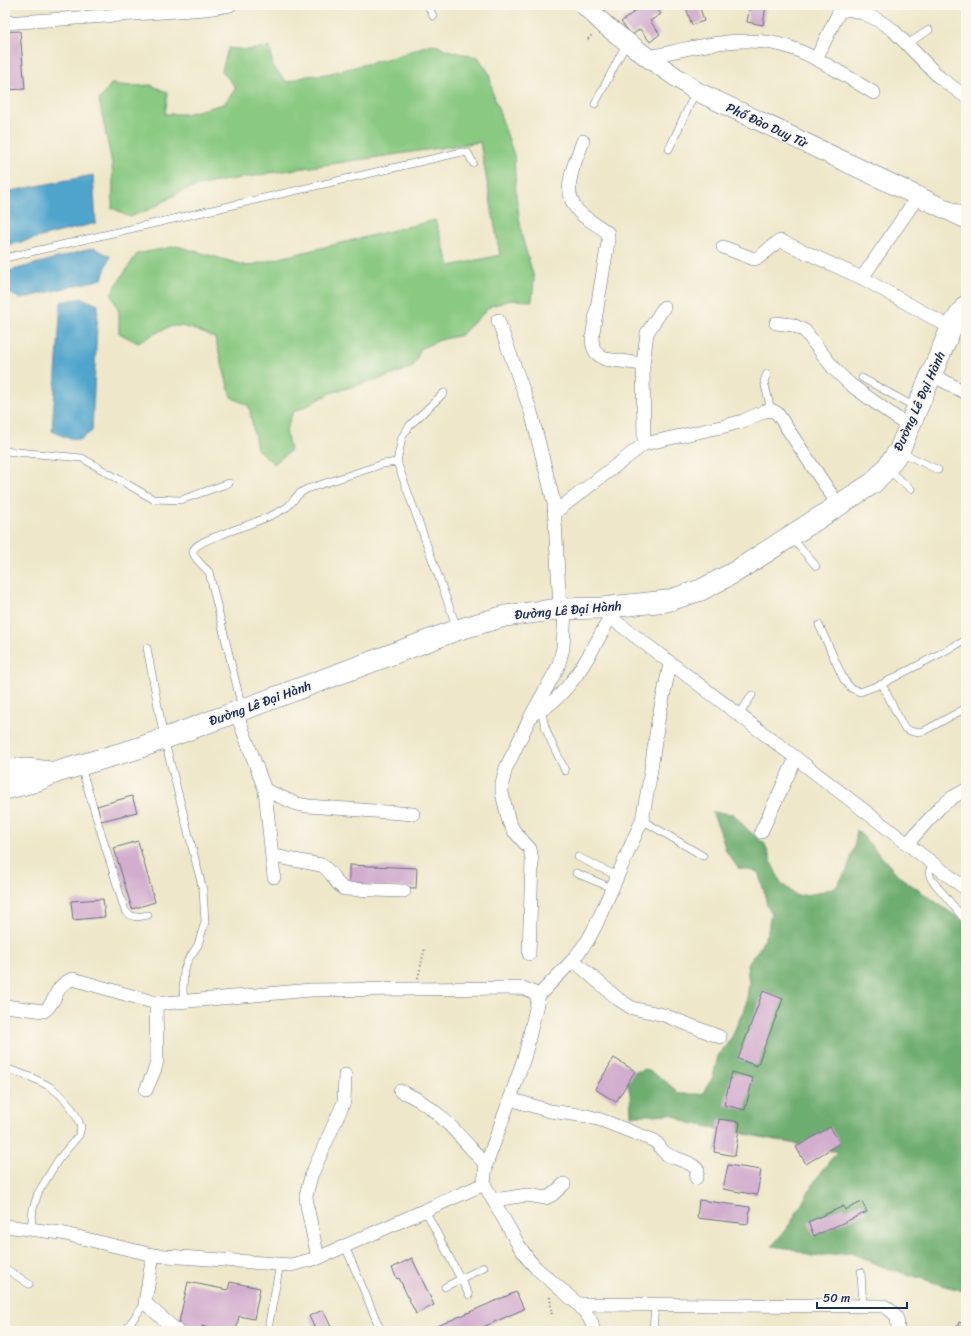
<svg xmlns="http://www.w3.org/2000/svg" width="971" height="1336" font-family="Sriracha,sans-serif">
  <rect width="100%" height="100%" fill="#fbf7ec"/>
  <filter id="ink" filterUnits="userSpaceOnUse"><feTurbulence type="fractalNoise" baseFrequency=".025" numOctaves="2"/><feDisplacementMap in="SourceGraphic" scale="8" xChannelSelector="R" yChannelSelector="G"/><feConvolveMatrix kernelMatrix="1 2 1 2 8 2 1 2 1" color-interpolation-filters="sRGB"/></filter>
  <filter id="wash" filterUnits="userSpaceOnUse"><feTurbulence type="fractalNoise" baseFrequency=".012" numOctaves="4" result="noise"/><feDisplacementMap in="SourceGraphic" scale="16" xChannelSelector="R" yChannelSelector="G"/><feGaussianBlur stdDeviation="0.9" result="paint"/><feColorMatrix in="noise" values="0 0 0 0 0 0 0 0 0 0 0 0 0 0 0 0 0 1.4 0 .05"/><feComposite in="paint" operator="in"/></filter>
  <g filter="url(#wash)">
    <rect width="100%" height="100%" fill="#eee7c9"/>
    <path fill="#89c981" stroke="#527c70" d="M 432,44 L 454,52 L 478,57 L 489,73 L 493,94 L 514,155 L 516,195 L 522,237 L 534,278 L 532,301 L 511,300 L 491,306 L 461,335 L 440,340 L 421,348 L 413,367 L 392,375 L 330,393 L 311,404 L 293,412 L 286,430 L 290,451 L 274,464 L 257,449 L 249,406 L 231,397 L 215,338 C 205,334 186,325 176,326 C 165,326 148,338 138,343 L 119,333 L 119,312 L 111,293 L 137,254 L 177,246 L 247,266 L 435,220 L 450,266 L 500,255 L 480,142 L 270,173 C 243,179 215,180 188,189 C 174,193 163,204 150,209 C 144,212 137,214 130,217 L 112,208 L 113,187 L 112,164 L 99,100 L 111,84 L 130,86 L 151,85 L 168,93 L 165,114 L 185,114 L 224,104 L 236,88 L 222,71 L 228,48 L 249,50 L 270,47 L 273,67 L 287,82 L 307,76 L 327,74 L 390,58 Z"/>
    <path fill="#6ead6f" stroke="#446e66" d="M 712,812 L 733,814 L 748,830 L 765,844 L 772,864 L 781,883 L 797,896 L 818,893 L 837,886 L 847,870 L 854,849 L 857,830 L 900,877 L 966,923 L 966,1292 L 886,1268 L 851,1253 L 811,1256 L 793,1249 L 772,1246 L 790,1224 L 819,1174 L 837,1152 L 689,1123 L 671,1114 L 651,1115 L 631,1115 L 630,1094 L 626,1074 L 646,1069 L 664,1080 L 680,1094 L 702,1094 L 713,1077 L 718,1056 L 730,1040 L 746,1005 L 749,984 L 747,964 L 759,949 L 768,931 L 771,912 L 767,906 L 764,891 L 758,872 L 738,868 L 726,851 L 720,831 Z"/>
    <g fill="#50a4cc" stroke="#366a95">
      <path d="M 93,175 L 96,223 L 9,245 L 6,192 Z"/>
      <path d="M 94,248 L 110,256 L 102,279 L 20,299 L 5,290 L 5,285 L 9,271 Z"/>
      <path d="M 82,298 L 98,305 L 92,431 L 80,440 L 65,437 L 52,431 L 61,302 Z"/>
    </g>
    <g id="blocks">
      <g fill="#d2adce">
        <path d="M 600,5 L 610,5 L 605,10 Z"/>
        <path d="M 643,5 L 654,5 L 661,14 L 650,21 L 660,34 L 650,42 L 640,29 L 632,35 L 621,22 Z"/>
        <path d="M 685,5 L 699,5 L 704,21 L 692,25 Z"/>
        <path d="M 750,5 L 766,5 L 763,25 L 747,22 Z"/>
        <path d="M 20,31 L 25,89 L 5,90 L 5,32 Z"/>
        <path d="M 132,796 L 137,812 L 101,821 L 97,806 Z"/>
        <path d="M 138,841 L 155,902 L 132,909 L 114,848 Z"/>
        <path d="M 349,865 L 417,868 L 416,888 L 349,885 Z"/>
        <path d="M 103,899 L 105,917 L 73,920 L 71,901 Z"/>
        <path d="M 763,991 L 783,999 L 757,1066 L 738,1059 Z"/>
        <path d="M 614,1058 L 635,1071 L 616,1102 L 595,1089 Z"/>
        <path d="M 732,1072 L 753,1078 L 745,1110 L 724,1105 Z"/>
        <path d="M 719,1119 L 740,1122 L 735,1156 L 714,1152 Z"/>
        <path d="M 830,1127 L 840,1143 L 806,1164 L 796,1147 Z"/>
        <path d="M 728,1165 L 761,1170 L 757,1195 L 723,1189 Z"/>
        <path d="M 699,1200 L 750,1207 L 748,1224 L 697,1218 Z"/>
        <path d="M 862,1202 L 867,1212 L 814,1236 L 808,1222 L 844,1206 L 845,1210 Z"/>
        <path d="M 412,1258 L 434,1305 L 416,1314 L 399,1278 L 397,1279 L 392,1268 Z"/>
        <path d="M 188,1282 L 228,1290 L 230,1282 L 260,1288 L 254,1319 L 239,1316 L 236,1331 L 220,1331 L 202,1326 L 201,1331 L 184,1331 L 177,1325 L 179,1322 Z"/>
        <path d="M 516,1292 L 524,1309 L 474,1331 L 426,1331 Z"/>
        <path d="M 323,1310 L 333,1331 L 316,1331 L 309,1316 Z"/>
        <path d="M 959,1322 L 966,1325 L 966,1331 L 956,1331 Z"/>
      </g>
    </g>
  </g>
  <g filter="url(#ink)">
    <use href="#blocks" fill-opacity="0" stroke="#656f83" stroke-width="1"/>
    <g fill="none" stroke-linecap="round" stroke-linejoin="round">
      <defs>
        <g id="lane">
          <path d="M 428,5 L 433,16"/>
          <path d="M 907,44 L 929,30"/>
          <path d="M 595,104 L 627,42"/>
          <path d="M 669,149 L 696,91"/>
          <path d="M 5,258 L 462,152 L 468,153 L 473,163"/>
          <path d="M 767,374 L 764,381 L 771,410"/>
          <path d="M 862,378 L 915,407"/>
          <path d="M 5,451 L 82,458 L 153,499 L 181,500 L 229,483"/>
          <path d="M 901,452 L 938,470"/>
          <path d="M 397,462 L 402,437 L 410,425 L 444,393"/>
          <path d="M 888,470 L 911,489"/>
          <path d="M 792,538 L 816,566"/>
          <path d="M 819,625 L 844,680 L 851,688 L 860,692 L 882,684 L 904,728 L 913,732 L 924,731 L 966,708"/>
          <path d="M 147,648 L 164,738 L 203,890 L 205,922 L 198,945 L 188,960 L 184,970 L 183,989 L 184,1002"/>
          <path d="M 882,684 L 966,640"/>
          <path d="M 242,708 L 209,572 C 205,568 192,556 193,551 C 196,542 219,536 228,532 C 244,526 273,517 287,507 C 295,501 294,495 307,489 L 383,464 L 397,462 L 457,628"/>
          <path d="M 542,711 C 544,733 557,751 565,771"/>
          <path d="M 739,715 L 752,695"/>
          <path d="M 81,767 L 125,911 C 133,919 138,917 148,915"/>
          <path d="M 642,820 L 703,856"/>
          <path d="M 578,857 L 617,876"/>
          <path d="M 933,864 L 929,872 L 931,879 L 966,921"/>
          <path d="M 576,873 L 612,888"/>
          <path d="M 5,1068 C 41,1080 67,1089 81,1127 L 79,1135 L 58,1160 L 38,1193 L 33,1209 L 31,1229"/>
          <path d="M 425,1210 L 469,1295"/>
          <path d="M 345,1246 L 381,1331"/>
          <path d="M 5,1268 L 29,1284"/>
          <path d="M 861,1272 L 863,1307"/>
          <path d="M 445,1287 L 484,1267"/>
          <path d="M 269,1323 L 280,1264"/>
          <path d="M 128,1331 L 129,1325 L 145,1303"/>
          <path d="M 653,1331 L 655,1304"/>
        </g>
        <g id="street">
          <path d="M 5,23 L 206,9 L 230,5"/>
          <path d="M 647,57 C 695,48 749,30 797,50 C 824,61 849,78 874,93"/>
          <path d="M 816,59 L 839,12 L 848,9 L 863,13 L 878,20 L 893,30 L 939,77 L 966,97"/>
          <path d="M 583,141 C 575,163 560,190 578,211 C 586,220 599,225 608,233 L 608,242 L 592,338 C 593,350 594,353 605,359 L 643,364"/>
          <path d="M 723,247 L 754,259 C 765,257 770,244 781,241 L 862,278 L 951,328"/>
          <path d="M 862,278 L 918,196"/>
          <path d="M 498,320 L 531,412 L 554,503 L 560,609"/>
          <path d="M 776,323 L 793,325 L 805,331 L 834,369 L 851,385 L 909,427"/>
          <path d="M 931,374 L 966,393"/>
          <path d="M 644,444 L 643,364 L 647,333 L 664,307"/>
          <path d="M 554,513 L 644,444 L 725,426 L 743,421 L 765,411 L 771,410 L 777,413 L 839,506"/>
          <path d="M 601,608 L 610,617 L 796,758 L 966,889"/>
          <path d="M 236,712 L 265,790 L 274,877"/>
          <path d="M 532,714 L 558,667 L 563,648 L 565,609"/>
          <path d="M 265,790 L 297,804 L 308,806 L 413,814"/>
          <path d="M 761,832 L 796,758"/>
          <path d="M 907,844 L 940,807 L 953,797 L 966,790"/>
          <path d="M 273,856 L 321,865 C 332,870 334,883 344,889 L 404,891"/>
          <path d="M 529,954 L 532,860 L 530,849 L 514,831 L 509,822 L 502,793 L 502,783 L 506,768 L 532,714 C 566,703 594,648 610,617"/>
          <path d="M 573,960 L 618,999 L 632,1008 L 664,1015 L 720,1037"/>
          <path d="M 5,1006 L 44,1011 C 58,1002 53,985 73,979 L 156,1003 L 166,1003 L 311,990 L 523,988 L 539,995"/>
          <path d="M 146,1090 L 155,1069 L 157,1060 L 156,1003"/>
          <path d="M 400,1091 C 436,1104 460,1137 486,1165"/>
          <path d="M 510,1099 L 550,1111 L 587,1116 L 601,1120 L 655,1141 C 660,1146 662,1152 668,1155 C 679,1160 690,1161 698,1170 L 696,1178"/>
          <path d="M 494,1200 L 527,1195 L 546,1198 L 552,1195 L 564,1184"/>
          <path d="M 5,1226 L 61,1233 L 153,1255 L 291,1265 L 318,1258 L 484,1184"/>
          <path d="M 153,1255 L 145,1303 L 177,1331"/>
          <path d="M 318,1258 L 307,1206 L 306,1196 L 311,1176 L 344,1102 L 345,1075"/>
          <path d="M 578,1304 L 884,1306 C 897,1314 898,1317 898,1331"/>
          <path d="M 593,1331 L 592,1323 L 588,1316 L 578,1304 L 536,1268 L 528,1259 L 518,1244 L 484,1184 L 486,1165 L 510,1099 L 525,1055 L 539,995 L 573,960 L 588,940 L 596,925 L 642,820 L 649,783 L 658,721 L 670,664"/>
        </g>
        <path id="secondary" d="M 584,5 L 606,26 L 647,57 L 696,91 L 966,219"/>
        <g id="primary">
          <path d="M 5,770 L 27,769 L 50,772"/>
          <path d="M 5,789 L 33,782 L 57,772 L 139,748 L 457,630 L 505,616 L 560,609 L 601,608 L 667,601 L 701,590 L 735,572 L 873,483 L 886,469 L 899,451 L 951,328 L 966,306"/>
        </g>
      </defs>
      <use href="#lane" stroke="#656f83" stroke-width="8"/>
      <use href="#street" stroke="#656f83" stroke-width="14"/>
      <use href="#secondary" stroke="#656f83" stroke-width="20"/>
      <use href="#primary" stroke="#656f83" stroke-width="22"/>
      <g stroke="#656f83" stroke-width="2" stroke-dasharray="1 3" stroke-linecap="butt">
        <path d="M 588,39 L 593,34"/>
        <path d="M 418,978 L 425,947"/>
        <path d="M 550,1297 L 552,1316"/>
      </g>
      <use href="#lane" stroke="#fff" stroke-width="7"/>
      <use href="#street" stroke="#fff" stroke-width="13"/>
      <use href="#secondary" stroke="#fff" stroke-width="19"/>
      <use href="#primary" stroke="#fff" stroke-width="21"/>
    </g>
  </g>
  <g text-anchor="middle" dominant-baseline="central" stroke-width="3" stroke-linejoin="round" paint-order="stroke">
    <g font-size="13" fill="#1b2f5e" stroke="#fbf7ec">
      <text transform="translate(767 125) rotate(25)">Phố Đào Duy Từ</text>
      <text transform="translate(919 401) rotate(-66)">Đường Lê Đại Hành</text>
      <text transform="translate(568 610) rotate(-5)">Đường Lê Đại Hành</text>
      <text transform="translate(260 703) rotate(-20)">Đường Lê Đại Hành</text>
    </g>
  </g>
  <rect width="971" height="1336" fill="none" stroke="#fbf7ec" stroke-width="20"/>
  <path d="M817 1302v6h90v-6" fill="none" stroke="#1b2f5e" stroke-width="2"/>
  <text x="823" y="1302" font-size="12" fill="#1b2f5e" stroke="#fbf7ec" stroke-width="3" paint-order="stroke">50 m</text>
</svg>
